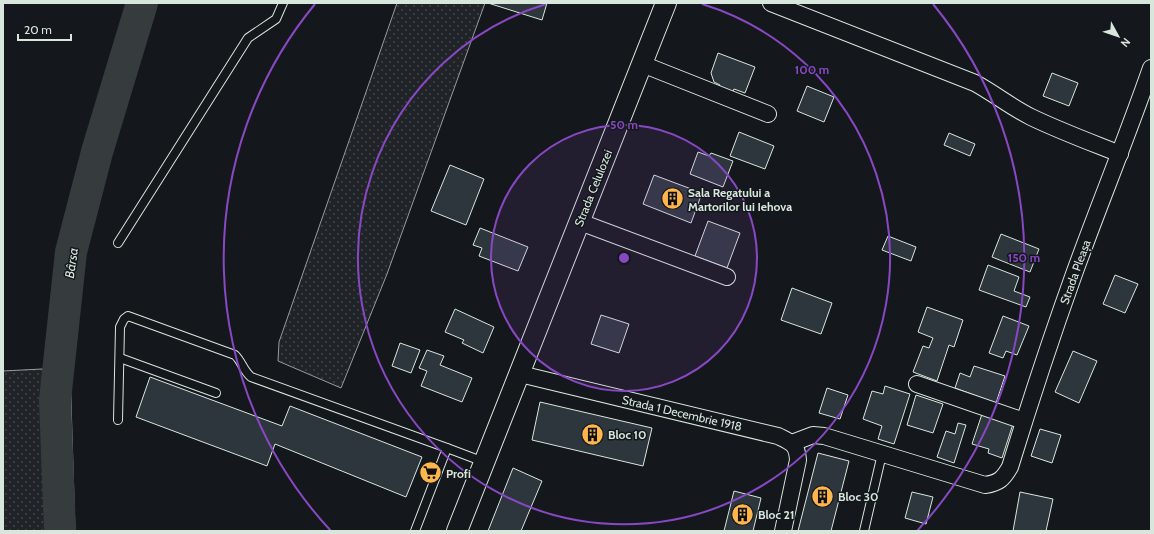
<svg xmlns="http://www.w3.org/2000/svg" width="1154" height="534" font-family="Cabin,sans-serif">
  <defs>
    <pattern id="green-dots" width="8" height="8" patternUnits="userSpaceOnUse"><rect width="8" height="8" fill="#202428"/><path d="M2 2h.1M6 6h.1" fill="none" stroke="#404447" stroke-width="1.8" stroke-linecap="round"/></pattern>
  </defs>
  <rect width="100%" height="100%" fill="#14181c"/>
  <g fill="url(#green-dots)" stroke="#939e99">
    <path d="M 397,3 L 485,3 L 387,274 L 341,388 L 278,361 L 279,342 Z"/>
    <path d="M 42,369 L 70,369 L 75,531 L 3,531 L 3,371 Z"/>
  </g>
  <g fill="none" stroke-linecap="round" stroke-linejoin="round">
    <path stroke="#363b3e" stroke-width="32" d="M 60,531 L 55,400 L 71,252 L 97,152 L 142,3"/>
  </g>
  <g fill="#2c363c" stroke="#d8e6dc">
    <path d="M 488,3 L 547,3 L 542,20 Z"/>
    <path d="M 718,53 L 755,67 L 745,93 L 734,89 L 732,93 L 719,88 L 720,85 L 714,82 L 711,73 Z"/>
    <path d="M 1052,73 L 1078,83 L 1069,106 L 1043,96 Z"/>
    <path d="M 807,86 L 834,97 L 824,122 L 797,111 Z"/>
    <path d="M 739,132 L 774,146 L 765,169 L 730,156 Z"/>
    <path d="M 949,133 L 975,144 L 970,156 L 944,145 Z"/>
    <path d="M 698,152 L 709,156 L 711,153 L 733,161 L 723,187 L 690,174 Z"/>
    <path d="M 450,165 L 484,179 L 466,225 L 431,211 Z"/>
    <path d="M 654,175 L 702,193 L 691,223 L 643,204 Z"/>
    <path d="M 708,221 L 740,233 L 727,268 L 695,256 Z"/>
    <path d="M 480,228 L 528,247 L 518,271 L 479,256 L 482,248 L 473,245 Z"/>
    <path d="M 1001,234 L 1039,249 L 1030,272 L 992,257 Z"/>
    <path d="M 888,236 L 916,247 L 911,261 L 882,250 Z"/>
    <path d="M 988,265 L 1019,277 L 1014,291 L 1030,297 L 1026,307 L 979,290 Z"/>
    <path d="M 1115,275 L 1138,284 L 1125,313 L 1103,304 Z"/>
    <path d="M 792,288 L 832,303 L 821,334 L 781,320 Z"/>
    <path d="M 927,307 L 963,320 L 954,347 L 949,345 L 937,381 L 913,372 L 923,346 L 929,348 L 933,338 L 918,332 Z"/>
    <path d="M 455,309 L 494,327 L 483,353 L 462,343 L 464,340 L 445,332 Z"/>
    <path d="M 601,315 L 629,324 L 619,353 L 591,344 Z"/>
    <path d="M 1003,316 L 1029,326 L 1017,355 L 1006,351 L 1003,358 L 989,353 Z"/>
    <path d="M 400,343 L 420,350 L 411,373 L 392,366 Z"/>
    <path d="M 427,350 L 444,356 L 440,365 L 472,378 L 462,402 L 421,386 L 427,371 L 419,368 Z"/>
    <path d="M 1073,351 L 1097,361 L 1079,403 L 1055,392 Z"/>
    <path d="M 974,366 L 1005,376 L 996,403 L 955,388 L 960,373 L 970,377 Z"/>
    <path d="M 150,377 L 282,426 L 290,406 L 422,457 L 406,497 L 275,444 L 267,466 L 136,417 Z"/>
    <path d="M 885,386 L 910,394 L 894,444 L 878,439 L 882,426 L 863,419 L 872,391 L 883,394 Z"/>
    <path d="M 827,388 L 848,395 L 840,419 L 819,413 Z"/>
    <path d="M 916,395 L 943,404 L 933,433 L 907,425 Z"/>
    <path d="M 540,402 L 652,428 L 643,466 L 532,440 Z"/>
    <path d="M 982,414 L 1013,424 L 1002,458 L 988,453 L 989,449 L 972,444 Z"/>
    <path d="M 958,423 L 966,425 L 954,463 L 937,457 L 946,431 L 955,434 Z"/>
    <path d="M 1040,429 L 1061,435 L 1052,463 L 1031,456 Z"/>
    <path d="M 818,453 L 849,461 L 831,531 L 798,531 Z"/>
    <path d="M 513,468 L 542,481 L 521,531 L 488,531 Z"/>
    <path d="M 734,491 L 761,498 L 753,531 L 724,531 Z"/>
    <path d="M 912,492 L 933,497 L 926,524 L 905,518 Z"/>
    <path d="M 1020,492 L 1053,499 L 1046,531 L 1013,531 Z"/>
  </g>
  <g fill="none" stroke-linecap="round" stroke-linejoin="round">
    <defs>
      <g id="service">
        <path d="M 118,243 L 248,38 L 276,19 L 283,3"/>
        <path d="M 120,358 L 216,393"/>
        <path d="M 118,420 L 120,327 L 124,319 L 128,316 L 235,355 C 242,362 243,370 251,377 L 447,448"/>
        <path d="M 415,531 L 447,448 L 484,462"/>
        <path d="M 864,531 L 882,454"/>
      </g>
      <g id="minor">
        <path d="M 771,3 L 975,83 C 995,94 1011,107 1031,117 C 1060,131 1090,142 1120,154"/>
        <path d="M 642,64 L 768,114"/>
        <path d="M 580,222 L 727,277"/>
        <path d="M 520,374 L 778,436 C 792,443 797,444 798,460 L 783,531"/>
        <path d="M 917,384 L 1024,421"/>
        <path d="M 792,443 L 813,435 L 824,436 L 985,485 C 999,483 1003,479 1010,467 C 1030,402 1051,338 1074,274 C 1099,205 1127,137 1151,68"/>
      </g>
      <path id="tertiary" d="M 457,531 L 666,3"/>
    </defs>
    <use href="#service" stroke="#d8e6dc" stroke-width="10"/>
    <use href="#minor" stroke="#d8e6dc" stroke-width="18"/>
    <use href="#tertiary" stroke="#d8e6dc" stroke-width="22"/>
    <use href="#service" stroke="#14181c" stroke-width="8"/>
    <use href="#minor" stroke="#14181c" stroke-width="16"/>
    <use href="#tertiary" stroke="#14181c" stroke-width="20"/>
  </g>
  <circle cx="624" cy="258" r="133" fill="#8948c3" fill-opacity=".12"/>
  <g fill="none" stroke="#8948c3" stroke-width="2">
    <circle cx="624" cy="258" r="133"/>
    <path d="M702 4A266 266 0 1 1 546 4"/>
    <path d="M331 531A400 400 0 0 1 315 4M933 4A400 400 0 0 1 917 531"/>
  </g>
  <defs>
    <symbol id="building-disc" viewBox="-11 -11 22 22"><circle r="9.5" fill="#ffb74d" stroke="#14181c"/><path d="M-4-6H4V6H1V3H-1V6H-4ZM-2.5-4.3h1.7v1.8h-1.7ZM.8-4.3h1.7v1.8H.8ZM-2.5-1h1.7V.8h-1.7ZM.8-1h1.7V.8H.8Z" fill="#111"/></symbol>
    <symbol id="supermarket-disc" viewBox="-11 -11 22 22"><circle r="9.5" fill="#ffb74d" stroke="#14181c"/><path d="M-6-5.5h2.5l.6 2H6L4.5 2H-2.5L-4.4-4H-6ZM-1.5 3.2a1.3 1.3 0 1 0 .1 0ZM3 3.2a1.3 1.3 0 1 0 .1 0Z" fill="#111"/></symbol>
  </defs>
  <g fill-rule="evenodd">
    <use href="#building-disc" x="660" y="186" width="25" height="25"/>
    <use href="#building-disc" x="580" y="422" width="25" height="25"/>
    <use href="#supermarket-disc" x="418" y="460" width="25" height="25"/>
    <use href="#building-disc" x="810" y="484" width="25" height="25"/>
    <use href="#building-disc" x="730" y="502" width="25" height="25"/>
  </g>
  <g text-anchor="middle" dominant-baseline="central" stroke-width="3" stroke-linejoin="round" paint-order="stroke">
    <g font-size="12" fill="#d8e6dc" stroke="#14181c">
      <text transform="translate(593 188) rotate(-68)">Strada Celulozei</text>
      <text transform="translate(1075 272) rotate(-70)">Strada Pleașa</text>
      <text transform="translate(682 413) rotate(13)">Strada 1 Decembrie 1918</text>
    </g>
    <g font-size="12" font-weight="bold" fill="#d8e6dc" stroke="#14181c" text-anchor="start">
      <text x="688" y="192">Sala Regatului a<tspan x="688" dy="14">Martorilor lui Iehova</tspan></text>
      <text x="608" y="434">Bloc 10</text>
      <text x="446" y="473">Profi</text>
      <text x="838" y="496">Bloc 30</text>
      <text x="758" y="514">Bloc 21</text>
    </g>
    <g font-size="13" font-style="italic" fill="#d8e6dc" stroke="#14181c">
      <text transform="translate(71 263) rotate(-82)">Bârsa</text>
    </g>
  </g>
  <circle cx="624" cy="258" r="6" fill="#8948c3" stroke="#14181c" stroke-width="2"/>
  <g font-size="12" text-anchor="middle" font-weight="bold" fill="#8948c3" stroke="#14181c" stroke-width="3" stroke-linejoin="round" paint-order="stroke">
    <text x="812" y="74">100 m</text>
    <text x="624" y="129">50 m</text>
    <text x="1024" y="262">150 m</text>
  </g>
  <rect width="1154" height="534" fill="none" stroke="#d8e6dc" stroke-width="8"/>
  <g transform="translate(1118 36) rotate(130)" stroke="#14181c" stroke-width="3" paint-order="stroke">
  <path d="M0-3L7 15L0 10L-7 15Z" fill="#d8e6dc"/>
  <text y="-6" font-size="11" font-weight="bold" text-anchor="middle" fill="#d8e6dc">N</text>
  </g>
  <path d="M18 34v6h53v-6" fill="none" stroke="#d8e6dc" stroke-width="2"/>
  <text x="24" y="34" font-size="12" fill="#d8e6dc" stroke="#14181c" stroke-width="3" paint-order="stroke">20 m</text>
</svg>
